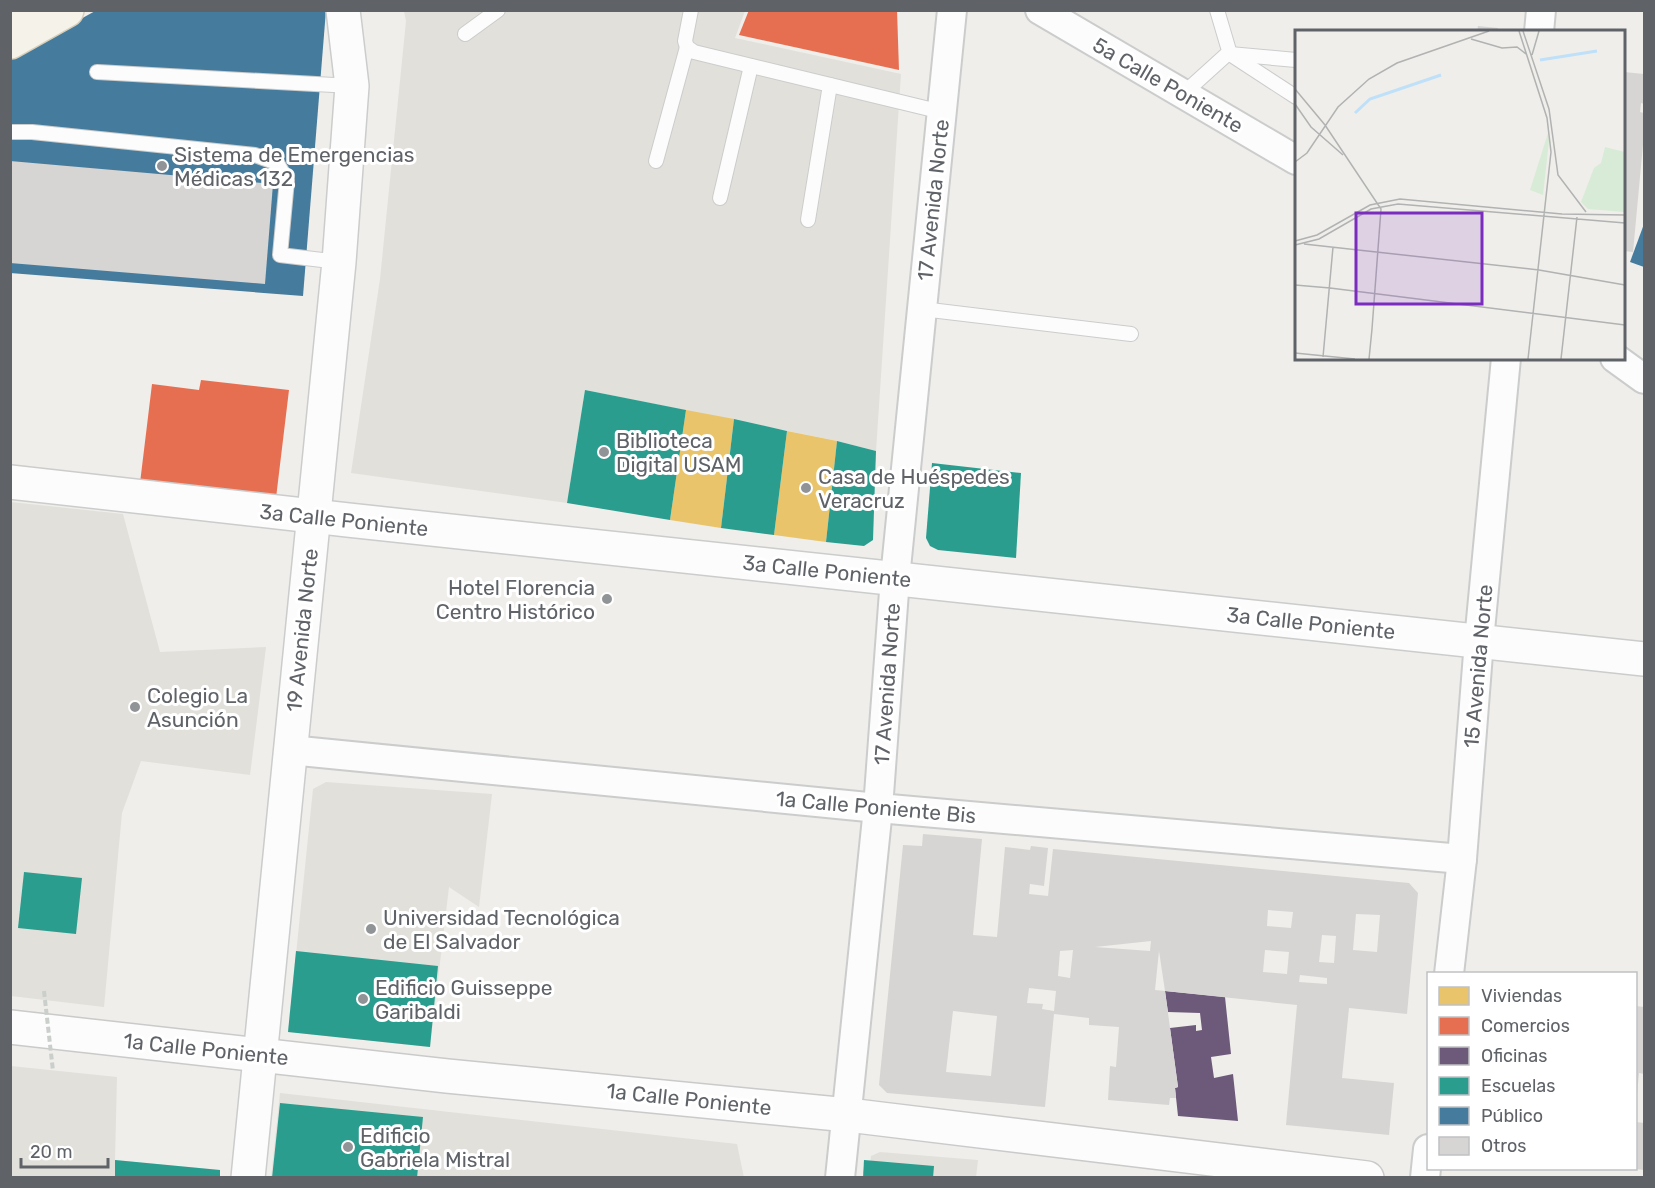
<svg xmlns="http://www.w3.org/2000/svg" width="1655" height="1188" font-family="Rubik,sans-serif">
  <rect width="100%" height="100%" fill="#efeeea"/>
  <g fill="#e2e0da">
    <path d="M 404,11 L 745,11 L 735,38 L 901,74 L 876,451 L 837,441 L 585,390 L 567,503 L 351,473 L 380,279 L 406,21 Z"/>
    <path d="M 11,502 L 123,514 L 160,652 L 266,647 L 250,775 L 141,761 L 122,813 L 104,1007 L 11,996 Z"/>
    <path d="M 326,782 L 492,794 L 479,907 L 449,887 L 430,1047 L 288,1032 L 313,789 Z"/>
    <path d="M 11,1066 L 117,1077 L 115,1160 L 220,1170 L 220,1178 L 11,1178 Z"/>
    <path d="M 280,1093 L 737,1144 L 744,1178 L 271,1178 Z"/>
    <path d="M 880,1152 L 978,1160 L 976,1177 L 869,1178 L 871,1156 Z"/>
  </g>
  <g fill="#e9c46a">
    <path d="M 686,410 L 734,419 L 721,528 L 670,520 Z"/>
    <path d="M 787,431 L 837,441 L 826,542 L 774,535 Z"/>
  </g>
  <g fill="#e76f51">
    <path d="M 749,10 L 897,10 L 899,70 L 739,35 Z"/>
    <path d="M 201,380 L 289,390 L 276,498 L 140,483 L 152,384 L 199,390 Z"/>
  </g>
  <path fill="#6d597a" d="M 1165,991 L 1225,997 L 1231,1054 L 1211,1057 L 1214,1078 L 1233,1074 L 1238,1121 L 1178,1116 L 1175,1088 L 1178,1087 L 1170,1028 L 1196,1025 L 1196,1031 L 1202,1030 L 1200,1013 L 1168,1012 Z"/>
  <g fill="#2a9d8f">
    <path d="M 585,390 L 686,410 L 670,520 L 567,503 Z"/>
    <path d="M 734,419 L 787,431 L 774,535 L 721,528 Z"/>
    <path d="M 837,441 L 876,451 L 873,540 L 864,546 L 826,542 Z"/>
    <path d="M 932,463 L 1021,473 L 1016,558 L 938,550 L 930,546 L 926,538 Z"/>
    <path d="M 24,872 L 82,878 L 76,934 L 18,928 Z"/>
    <path d="M 296,951 L 438,966 L 430,1047 L 288,1032 Z"/>
    <path d="M 280,1103 L 423,1117 L 417,1178 L 272,1178 Z"/>
    <path d="M 115,1160 L 220,1170 L 220,1178 L 115,1178 Z"/>
    <path d="M 864,1160 L 934,1166 L 933,1178 L 863,1178 Z"/>
  </g>
  <g fill="#457b9d">
    <path d="M 97,10 L 326,10 L 303,296 L 10,273 L 10,58 Z"/>
    <path d="M 1644,224 L 1644,267 L 1630,262 Z"/>
  </g>
  <g fill="#d6d5d3" fill-rule="evenodd">
    <path d="M 1478,26 L 1498,28 L 1497,32 L 1477,32 Z"/>
    <path d="M 1624,72 L 1644,74 L 1644,104 L 1641,103 L 1640,112 L 1644,113 L 1644,134 L 1633,252 L 1624,251 Z"/>
    <path d="M 10,161 L 273,184 L 265,284 L 10,263 Z"/>
    <path d="M 923,834 L 982,839 L 973,935 L 997,937 L 1005,847 L 1030,850 L 1031,846 L 1048,848 L 1044,886 L 1030,884 L 1029,894 L 1048,896 L 1053,849 L 1409,883 L 1418,893 L 1407,1014 L 1349,1008 L 1342,1078 L 1394,1083 L 1389,1135 L 1286,1125 L 1297,1005 L 1165,991 L 1159,951 L 1155,990 L 1165,991 L 1178,1087 L 1175,1088 L 1176,1098 L 1170,1098 L 1169,1105 L 1108,1100 L 1110,1066 L 1116,1067 L 1119,1027 L 1089,1025 L 1089,1018 L 1054,1014 L 1045,1107 L 887,1093 L 879,1085 L 903,845 L 922,846 ZM 1268,910 L 1293,912 L 1291,928 L 1267,926 ZM 1356,914 L 1380,915 L 1377,952 L 1353,950 ZM 1322,935 L 1336,936 L 1334,963 L 1319,962 ZM 1151,941 L 1150,951 L 1095,947 ZM 1073,950 L 1070,978 L 1058,976 L 1060,951 ZM 1265,950 L 1289,952 L 1287,974 L 1263,972 ZM 1300,975 L 1327,978 L 1327,984 L 1299,982 ZM 1029,988 L 1056,991 L 1054,1011 L 1042,1009 L 1043,1004 L 1027,1003 ZM 953,1011 L 997,1016 L 991,1076 L 946,1072 Z"/>
    <path d="M 1636,1006 L 1644,1007 L 1644,1074 L 1639,1073 L 1637,1094 L 1636,1094 Z"/>
    <path d="M 1636,1122 L 1644,1123 L 1644,1170 L 1636,1169 Z"/>
  </g>
  <g fill="none" stroke-linecap="round" stroke-linejoin="round">
    <defs>
      <g id="service">
        <path d="M 691,10 L 685,41 L 687,47 L 694,52 L 942,112"/>
        <path d="M 1217,10 L 1230,54 L 1296,97"/>
        <path d="M 465,34 L 498,10"/>
        <path d="M 97,72 L 352,86"/>
        <path d="M 1183,94 L 1225,56 L 1230,54 L 1296,60"/>
        <path d="M 10,132 L 32,132 L 255,155 L 277,163 L 287,180 L 280,255 L 339,262"/>
        <path d="M 656,161 L 687,47"/>
        <path d="M 720,198 L 751,66"/>
        <path d="M 808,220 L 830,85"/>
        <path d="M 922,309 L 1131,334"/>
      </g>
      <g id="minor">
        <path d="M 1040,10 L 1296,160"/>
        <path d="M 1539,32 L 1541,10"/>
        <path d="M 1615,358 L 1644,379"/>
        <path d="M 290,750 L 878,808 L 1462,859"/>
        <path d="M 1449,974 L 1462,859 L 1479,641 L 1506,358"/>
        <path d="M 840,1178 L 878,808 L 895,578 L 952,10"/>
        <path d="M 1425,1178 L 1428,1149"/>
      </g>
      <g id="tertiary">
        <path d="M 10,482 L 348,520 L 1644,659"/>
        <path d="M 248,1178 L 339,262 L 352,86 L 343,10"/>
      </g>
      <path id="secondary" d="M 10,1027 L 447,1076 L 848,1115 L 1367,1178"/>
      <g id="primary">
        <path d="M 10,12 L 13,10"/>
        <path d="M 10,42 L 67,10"/>
      </g>
    </defs>
    <use href="#service" stroke="#cbcccc" stroke-width="16"/>
    <use href="#minor" stroke="#cbcccc" stroke-width="32"/>
    <use href="#tertiary" stroke="#cbcccc" stroke-width="36"/>
    <use href="#secondary" stroke="#cacacb" stroke-width="36"/>
    <use href="#primary" stroke="#d7ceb8" stroke-width="36"/>
    <use href="#service" stroke="#fdfcfc" stroke-width="14"/>
    <use href="#minor" stroke="#fdfcfc" stroke-width="28"/>
    <use href="#tertiary" stroke="#fdfcfc" stroke-width="33"/>
    <use href="#secondary" stroke="#fdfcfc" stroke-width="33"/>
    <use href="#primary" stroke="#f4f2e9" stroke-width="33"/>
    <path stroke="#cacfcc" stroke-width="4" stroke-dasharray="6 3" stroke-linecap="butt" d="M 44,991 L 53,1071"/>
  </g>
  <g fill="#919496" stroke="#fff" stroke-width="2">
    <circle cx="162" cy="166" r="6"/>
    <circle cx="604" cy="452" r="6"/>
    <circle cx="806" cy="488" r="6"/>
    <circle cx="607" cy="599" r="6"/>
    <circle cx="135" cy="707" r="6"/>
    <circle cx="371" cy="929" r="6"/>
    <circle cx="363" cy="999" r="6"/>
    <circle cx="348" cy="1147" r="6"/>
  </g>
  <g text-anchor="middle" dominant-baseline="central" stroke-width="6" stroke-linejoin="round" paint-order="stroke">
    <g font-size="21" fill="#5f6368" stroke="#fff">
      <text transform="translate(1168 85) rotate(30)">5a Calle Poniente</text>
      <text transform="translate(933 200) rotate(-84)">17 Avenida Norte</text>
      <text transform="translate(344 520) rotate(6)">3a Calle Poniente</text>
      <text transform="translate(827 571) rotate(6)">3a Calle Poniente</text>
      <text transform="translate(1311 623) rotate(6)">3a Calle Poniente</text>
      <text transform="translate(302 630) rotate(-84)">19 Avenida Norte</text>
      <text transform="translate(1478 666) rotate(-85)">15 Avenida Norte</text>
      <text transform="translate(887 684) rotate(-86)">17 Avenida Norte</text>
      <text transform="translate(876 807) rotate(5)">1a Calle Poniente Bis</text>
      <text transform="translate(206 1049) rotate(6)">1a Calle Poniente</text>
      <text transform="translate(689 1099) rotate(6)">1a Calle Poniente</text>
    </g>
    <g font-size="21" fill="#5f6368" stroke="#fff" text-anchor="start">
      <text x="174" y="154">Sistema de Emergencias<tspan x="174" dy="24">Médicas 132</tspan></text>
      <text x="616" y="440">Biblioteca<tspan x="616" dy="24">Digital USAM</tspan></text>
      <text x="818" y="476">Casa de Huéspedes<tspan x="818" dy="24">Veracruz</tspan></text>
      <text x="595" y="587" text-anchor="end">Hotel Florencia<tspan x="595" dy="24">Centro Histórico</tspan></text>
      <text x="147" y="695">Colegio La<tspan x="147" dy="24">Asunción</tspan></text>
      <text x="383" y="917">Universidad Tecnológica<tspan x="383" dy="24">de El Salvador</tspan></text>
      <text x="375" y="987">Edificio Guisseppe<tspan x="375" dy="24">Garibaldi</tspan></text>
      <text x="360" y="1135">Edificio<tspan x="360" dy="24">Gabriela Mistral</tspan></text>
    </g>
  </g>
  <g transform="translate(1295 30)">
    <rect width="330" height="330" fill="#efeeea"/>
    <path d="M 253,103 L 254,111 L 248,165 L 235,160 ZM 310,117 L 330,122 L 330,182 L 293,179 L 286,172 L 299,138 L 306,133 Z" fill="#d8ebd6"/>
    <path fill="none" stroke="#bfe0f9" stroke-width="3" d="M 245,30 L 302,21M 60,83 L 75,69 L 146,45"/>
    <path fill="none" stroke="#b1b2b2" stroke-width="1.5" d="M 224,1 L 252,88 L 256,122 L 233,329M 228,1 L 254,79 L 263,145 L 291,182M 176,9 L 207,18 L 222,17 L 231,24M 237,25 L 244,1M 0,59 L 30,95 L 86,179 L 77,299M 0,74 L 16,97 L 48,125M 0,132 L 12,123 L 43,77 L 74,49 L 102,33 L 194,1M 0,211 L 22,205 L 75,175 L 105,169 L 267,184 L 330,185M 9,214 L 244,240 L 330,255M 0,215 L 24,209 L 76,179 L 103,174 L 330,193M 0,255 L 35,258M 35,258 L 330,295M 0,323 L 60,329M 28,327 L 38,217M 74,329 L 77,299M 266,329 L 282,187"/>
    <path fill="#7b2cbf" fill-opacity="0.15" stroke="#7b2cbf" stroke-width="3" d="M 61,183 L 187,183 L 187,274 L 61,274 Z"/>
    <rect width="330" height="330" fill="none" stroke="#5f6368" stroke-width="3"/>
  </g>
  <rect width="1655" height="1188" fill="none" stroke="#5f6368" stroke-width="24"/>
  <rect x="1427" y="972" width="210" height="198" fill="#ffffff" stroke="#bfc1c3" stroke-width="1.5"/>
  <rect x="1439" y="987" width="30" height="18" fill="#e9c46a" stroke="#bfc1c3" stroke-width="1.5"/>
  <text x="1481" y="1002" font-size="18" fill="#5f6368">Viviendas</text>
  <rect x="1439" y="1017" width="30" height="18" fill="#e76f51" stroke="#bfc1c3" stroke-width="1.5"/>
  <text x="1481" y="1032" font-size="18" fill="#5f6368">Comercios</text>
  <rect x="1439" y="1047" width="30" height="18" fill="#6d597a" stroke="#bfc1c3" stroke-width="1.5"/>
  <text x="1481" y="1062" font-size="18" fill="#5f6368">Oficinas</text>
  <rect x="1439" y="1077" width="30" height="18" fill="#2a9d8f" stroke="#bfc1c3" stroke-width="1.5"/>
  <text x="1481" y="1092" font-size="18" fill="#5f6368">Escuelas</text>
  <rect x="1439" y="1107" width="30" height="18" fill="#457b9d" stroke="#bfc1c3" stroke-width="1.5"/>
  <text x="1481" y="1122" font-size="18" fill="#5f6368">Público</text>
  <rect x="1439" y="1137" width="30" height="18" fill="#d6d5d3" stroke="#bfc1c3" stroke-width="1.5"/>
  <text x="1481" y="1152" font-size="18" fill="#5f6368">Otros</text>
  <path d="M21 1158v9h87v-9" fill="none" stroke="#5f6368" stroke-width="3"/>
  <text x="30" y="1158" font-size="18" fill="#5f6368" stroke="#ffffff" stroke-width="4.5" paint-order="stroke">20 m</text>
</svg>
